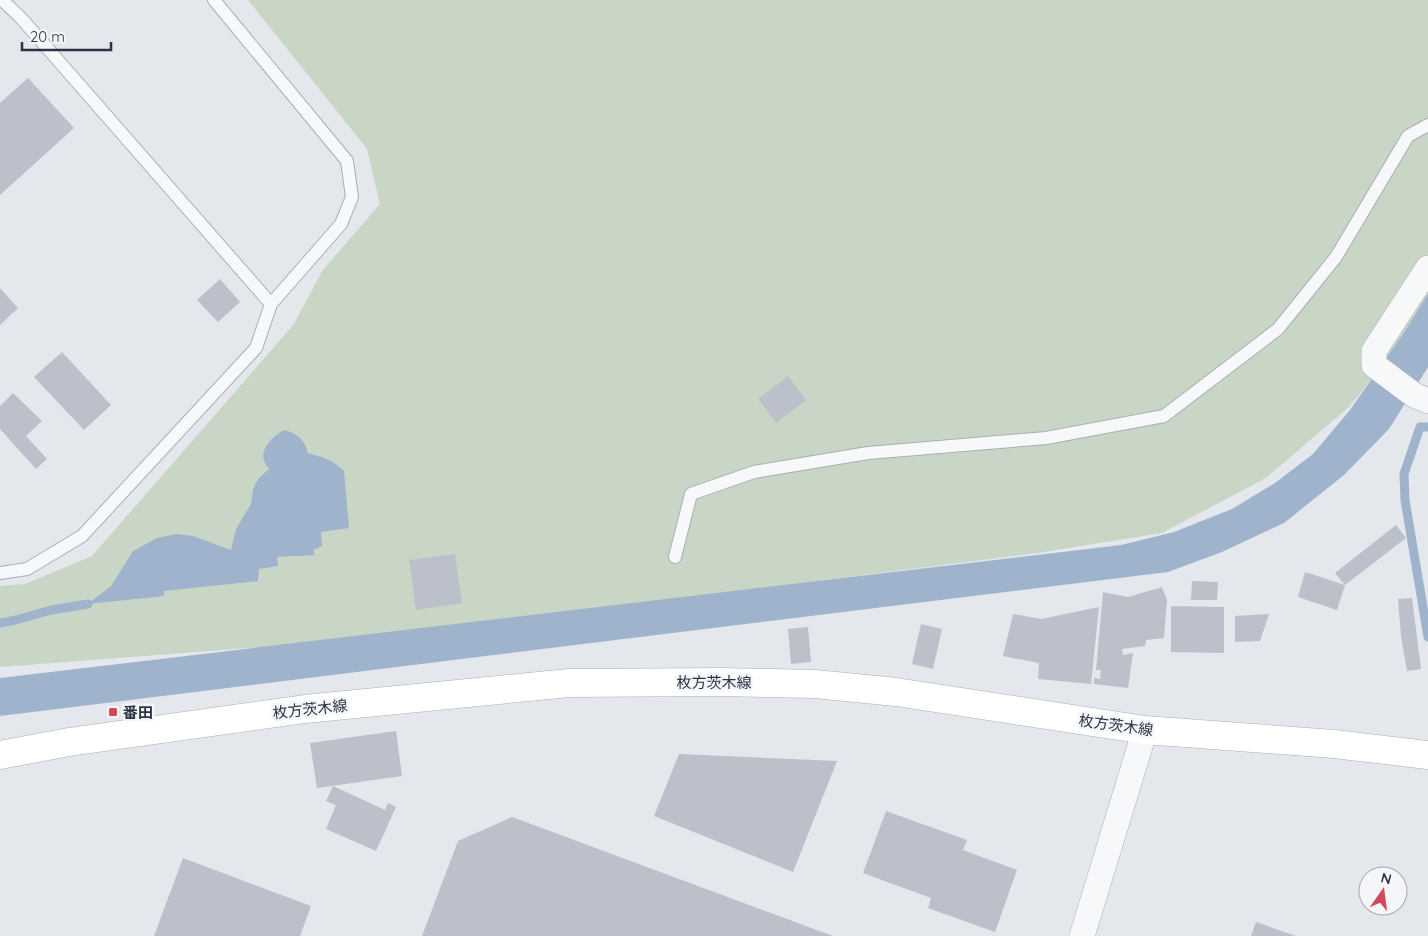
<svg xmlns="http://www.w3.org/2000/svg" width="1428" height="936" font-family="Quicksand,'Noto Sans JP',sans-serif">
  <rect width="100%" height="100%" fill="#e4e7ec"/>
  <path fill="#c9d6c5" d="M 248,0 L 1428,0 L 1428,302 L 1402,341 L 1349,407 L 1266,478 L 1162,533 L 1038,553 L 343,641 L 0,667 L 0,586 L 25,584 L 92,556 L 294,324 L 322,271 L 380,204 L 367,149 Z"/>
  <g fill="#9fb4cc">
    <path d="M 1428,294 L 1428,367 L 1389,429 L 1344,475 L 1284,523 L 1222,552 L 1168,572 L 0,716 L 0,678 L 1121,545 L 1174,532 L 1232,509 L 1275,483 L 1313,454 L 1350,410 L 1403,334 Z"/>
    <path d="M 284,430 C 297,433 305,440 308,453 C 323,457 333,460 344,471 L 349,528 L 321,532 L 322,546 L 313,550 L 315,555 L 277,557 L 278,566 L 259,569 L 258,581 L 164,591 L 164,596 L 88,604 L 111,586 L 133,551 L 157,538 L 176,534 L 193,536 L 231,550 L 236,529 L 251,504 L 253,489 L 258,479 L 269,469 C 255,453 269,439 284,430 Z"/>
  </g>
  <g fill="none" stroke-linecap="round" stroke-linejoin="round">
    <g stroke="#9fb4cc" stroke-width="9">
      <path d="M 1428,427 L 1420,427 L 1404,474 L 1405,500 L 1428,637"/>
      <path d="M 0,623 L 16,620 L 51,610 L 88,604"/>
    </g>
  </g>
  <g fill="#bbc0ca">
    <path d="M 28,78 L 74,128 L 0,195 L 0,103 Z"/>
    <path d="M 220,279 L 240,302 L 218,322 L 197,300 Z"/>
    <path d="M 0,288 L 18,308 L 0,325 Z"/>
    <path d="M 62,352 L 111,405 L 84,430 L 34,377 Z"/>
    <path d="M 788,376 L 806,400 L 776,423 L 758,399 Z"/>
    <path d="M 13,393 L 42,421 L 26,436 L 47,459 L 36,469 L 0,429 L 0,406 Z"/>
    <path d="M 1396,525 L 1406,538 L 1345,585 L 1337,610 L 1298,597 L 1305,572 L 1345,585 L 1335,573 Z"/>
    <path d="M 455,554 L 462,603 L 416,610 L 409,560 Z"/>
    <path d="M 1192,581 L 1218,582 L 1217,600 L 1191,600 Z"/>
    <path d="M 1162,587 L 1167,600 L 1164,638 L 1146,640 L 1145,646 L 1122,649 L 1123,655 L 1133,653 L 1128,688 L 1094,684 L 1094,678 L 1100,679 L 1101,670 L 1096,670 L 1103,592 L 1128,597 Z"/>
    <path d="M 1412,598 L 1421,669 L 1407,671 L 1401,636 L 1398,599 Z"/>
    <path d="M 1171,606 L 1224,607 L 1224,653 L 1171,652 Z"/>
    <path d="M 1099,607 L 1091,684 L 1038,679 L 1039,663 L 1003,656 L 1013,614 L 1041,619 Z"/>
    <path d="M 1269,614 L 1260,641 L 1235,642 L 1235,616 Z"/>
    <path d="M 921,624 L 942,629 L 933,669 L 912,664 Z"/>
    <path d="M 808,627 L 811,662 L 791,664 L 788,629 Z"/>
    <path d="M 396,731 L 402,776 L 317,788 L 310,743 Z"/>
    <path d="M 679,754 L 837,761 L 793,872 L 654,816 Z"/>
    <path d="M 333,786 L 385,810 L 388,803 L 396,807 L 376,851 L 326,829 L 336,805 L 326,801 Z"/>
    <path d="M 886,811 L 967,840 L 963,850 L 1017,870 L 995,932 L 928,908 L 931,898 L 863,873 Z"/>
    <path d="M 512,817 L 833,936 L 422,936 L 458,841 Z"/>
    <path d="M 183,858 L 311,906 L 300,936 L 154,936 Z"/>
    <path d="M 1256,922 L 1296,936 L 1251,936 Z"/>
  </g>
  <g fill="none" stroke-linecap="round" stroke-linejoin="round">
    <defs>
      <g id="lane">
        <path d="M 2,0 L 21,18 L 271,304"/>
        <path d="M 675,557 L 691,494 L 754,472 L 868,453 L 1046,438 L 1164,416 L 1278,329 L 1336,257 L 1408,136 L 1428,125"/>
        <path d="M 0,573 L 27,569 L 82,536 L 256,348 L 271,304 L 341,224 L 352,197 L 347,161 L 214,0"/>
      </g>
      <g id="street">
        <path d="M 1428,268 L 1374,351 L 1374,365 L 1414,395 L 1428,401"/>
        <path d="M 1082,936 L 1145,730"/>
      </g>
      <path id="secondary" d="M 0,755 L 69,742 L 305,709 L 569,683 L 721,682 L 815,684 L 896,692 L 1145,730 L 1334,744 L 1428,755"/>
    </defs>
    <use href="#lane" stroke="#a9aeb7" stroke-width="14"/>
    <use href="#street" stroke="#a9aeb7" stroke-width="26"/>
    <use href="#secondary" stroke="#a9aeb7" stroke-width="29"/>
    <use href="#lane" stroke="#f7f8fa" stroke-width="12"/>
    <use href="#street" stroke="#f7f8fa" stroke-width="25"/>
    <use href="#secondary" stroke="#fff" stroke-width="28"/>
  </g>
  <rect fill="#d1495b" stroke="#f4f6f9" stroke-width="2" x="108" y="707" width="10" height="10" rx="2.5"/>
  <g text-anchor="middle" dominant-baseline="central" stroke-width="5" stroke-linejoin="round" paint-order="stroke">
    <g font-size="15" fill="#2b3445" stroke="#f4f6f9">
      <text x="714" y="682">枚方茨木線</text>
      <text transform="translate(310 709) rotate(-6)">枚方茨木線</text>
      <text transform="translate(1116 725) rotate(8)">枚方茨木線</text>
    </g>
    <g font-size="15" font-weight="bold" fill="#2b3445" stroke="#f4f6f9" text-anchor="start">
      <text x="123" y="712">番田</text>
    </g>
  </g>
  <g transform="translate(1383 891) rotate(14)"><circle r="24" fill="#f4f6f9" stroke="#a4a8b1"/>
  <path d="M0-4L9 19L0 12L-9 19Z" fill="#d1495b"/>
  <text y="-8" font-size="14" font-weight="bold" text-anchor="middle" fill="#2b3445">N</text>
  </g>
  <path d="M22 42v8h89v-8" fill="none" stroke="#2b3445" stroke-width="2.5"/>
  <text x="30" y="42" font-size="15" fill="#2b3445" stroke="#f4f6f9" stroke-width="4" paint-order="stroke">20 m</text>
</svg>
